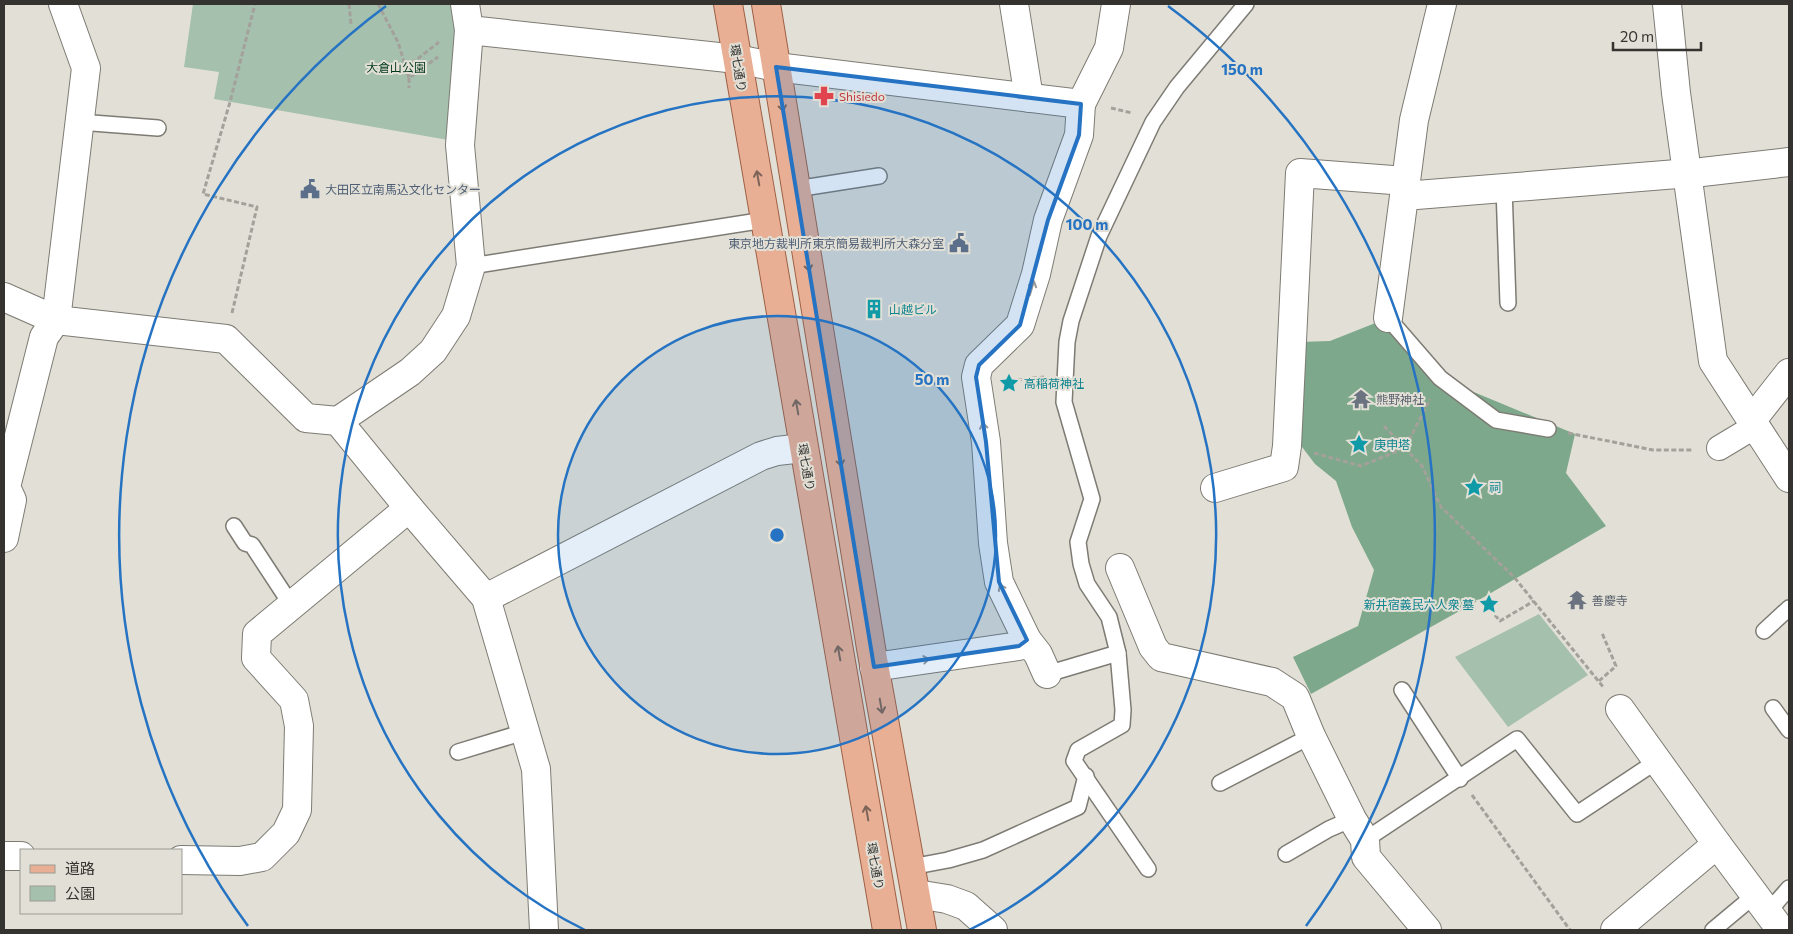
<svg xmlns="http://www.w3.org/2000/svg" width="1793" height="934" font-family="Commissioner,'Noto Sans JP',sans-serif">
  <rect width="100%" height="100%" fill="#e2e0d6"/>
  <g fill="#a6c0ae">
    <path d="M 193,4 L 461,4 L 448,140 L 214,99 L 219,72 L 184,67 Z"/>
    <path d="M 1539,614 L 1588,675 L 1508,727 L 1455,657 Z"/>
  </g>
  <path fill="#7da88b" d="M 1388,318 L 1440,378 L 1575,434 L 1566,473 L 1606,526 L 1472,604 L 1311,694 L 1293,657 L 1358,626 L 1374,570 L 1352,527 L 1336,481 L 1315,464 L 1299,443 L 1299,342 L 1330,341 Z"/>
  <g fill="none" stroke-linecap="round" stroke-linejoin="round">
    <defs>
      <g id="service">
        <path d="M 79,122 L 158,128"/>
        <path d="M 1504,188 L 1508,303"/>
        <path d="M 796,189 L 879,176"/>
        <path d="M 471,266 L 765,220"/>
        <path d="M 1388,318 L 1440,378 L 1496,420 L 1548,429"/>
        <path d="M 234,526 L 245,543 L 252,545 L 292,606"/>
        <path d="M 1764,631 L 1789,608"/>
        <path d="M 1047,674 L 1118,653"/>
        <path d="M 1402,690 L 1460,779"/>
        <path d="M 1773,708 L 1789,730"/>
        <path d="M 458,752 L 524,732"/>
        <path d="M 1220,783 L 1311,736"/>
        <path d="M 1365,840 L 1517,739 L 1577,814 L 1657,761"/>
        <path d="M 1286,854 L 1329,829 L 1352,819"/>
        <path d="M 911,867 L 948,860 L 983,850 L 1078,807 L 1086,776"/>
        <path d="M 1148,869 L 1074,761 L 1078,750 L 1122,725 L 1123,710 L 1118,653 L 1109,617 L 1087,584 L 1081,564 L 1078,542 L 1092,499 L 1064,402 L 1067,342 L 1071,321 L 1099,236 L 1153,122 L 1177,87 L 1246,4"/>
        <path d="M 1768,912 L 1789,888"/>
        <path d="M 1713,930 L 1755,895"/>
      </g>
      <path id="pedestrian" d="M 1719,448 L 1749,430 L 1752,420"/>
      <g id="minor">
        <path d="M 465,4 L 469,30 L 737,59 L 776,67 L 1081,104"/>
        <path d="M 1014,4 L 1029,98"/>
        <path d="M 1667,4 L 1676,93 L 1713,361 L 1789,478"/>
        <path d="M 1404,196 L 1702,172 L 1789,162"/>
        <path d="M 4,297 L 56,320 L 226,339 L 306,418 L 338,421 L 409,508 L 486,598 L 536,769 L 544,930"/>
        <path d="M 1388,318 L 1414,120 L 1442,4"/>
        <path d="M 1752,420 L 1789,373"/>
        <path d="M 338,421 L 410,372 L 433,351 L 456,316 L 471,266 L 460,145 L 469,30"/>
        <path d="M 1215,488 L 1284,467 L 1287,446 L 1300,173 L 1406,181"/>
        <path d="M 4,538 L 12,500 L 6,487 L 44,337 L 56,320 L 86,68 L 63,4"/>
        <path d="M 1120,568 L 1153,647 L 1161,657 L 1272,682 L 1295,697 L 1311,736 L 1352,819 L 1365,840 L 1366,857 L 1427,930"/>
        <path d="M 486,598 L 761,456 L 777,451 L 803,448"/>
        <path d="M 1027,640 L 1038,654 L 1047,674"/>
        <path d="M 874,667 L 1019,646 L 1027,640 L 999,582 L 993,543 L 986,442 L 976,377 L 979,365 L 1020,325 L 1036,274 L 1048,220 L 1079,135 L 1081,104 L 1109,48 L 1116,4"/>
        <path d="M 1620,709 L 1717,844 L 1781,930"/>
        <path d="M 4,856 L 21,856"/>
        <path d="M 181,860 L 240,861 L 262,857 L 286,833 L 297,810 L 299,726 L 294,700 L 256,658 L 257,634 L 409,508"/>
        <path d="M 916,894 L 947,899 L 966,906 L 993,930"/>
        <path d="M 1615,930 L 1717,844"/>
      </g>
      <g id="primary">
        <path d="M 728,4 L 887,930"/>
        <path d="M 766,4 L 871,648 L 922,930"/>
      </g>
    </defs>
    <use href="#service" stroke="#7d7b73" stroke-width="18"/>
    <use href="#pedestrian" stroke="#7d7b73" stroke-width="26"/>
    <use href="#minor" stroke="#7d7b73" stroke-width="30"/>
    <use href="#primary" stroke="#9f6044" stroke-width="30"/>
    <g stroke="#a3a19a" stroke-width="3" stroke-dasharray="5 2.5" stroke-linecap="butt">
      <path d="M 349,4 L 351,24"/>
      <path d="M 378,4 L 398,42 L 409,78 L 438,57"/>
      <path d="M 406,68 L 439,42"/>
      <path d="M 409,78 L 409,88"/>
      <path d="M 1111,108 L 1132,113"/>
      <path d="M 232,313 L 257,207 L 203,194 L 230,102 L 255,4"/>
      <path d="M 1017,380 L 1044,377"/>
      <path d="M 1384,426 L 1422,466 L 1441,507 L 1514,577 L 1604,688"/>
      <path d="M 1568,433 L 1653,450 L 1692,450"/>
      <path d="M 1314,453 L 1361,466 L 1405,448 L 1430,399"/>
      <path d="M 1495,615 L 1500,621 L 1534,601"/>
      <path d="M 1599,681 L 1616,666 L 1602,633"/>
      <path d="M 1472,795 L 1570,930"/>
    </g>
    <use href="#service" stroke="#fff" stroke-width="15"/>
    <use href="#pedestrian" stroke="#fff" stroke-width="24"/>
    <use href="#minor" stroke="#fff" stroke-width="28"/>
    <use href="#primary" stroke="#e8af95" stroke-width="28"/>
  </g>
  <defs><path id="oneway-shaft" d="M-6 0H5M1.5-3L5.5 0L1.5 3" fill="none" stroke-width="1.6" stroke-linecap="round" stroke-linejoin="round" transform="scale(1.25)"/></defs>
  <g stroke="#7c6558">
    <use href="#oneway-shaft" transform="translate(782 104) rotate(81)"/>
    <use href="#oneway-shaft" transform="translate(758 178) rotate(-100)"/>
    <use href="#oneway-shaft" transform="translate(808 264) rotate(81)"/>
    <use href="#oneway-shaft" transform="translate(797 407) rotate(-100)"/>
    <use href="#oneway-shaft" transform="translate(840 459) rotate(81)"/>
    <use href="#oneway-shaft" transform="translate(839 653) rotate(-100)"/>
    <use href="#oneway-shaft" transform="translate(881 706) rotate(80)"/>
    <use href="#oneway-shaft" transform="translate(867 813) rotate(-100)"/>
  </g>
  <g stroke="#9a9998">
    <use href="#oneway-shaft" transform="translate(1032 288) rotate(-73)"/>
    <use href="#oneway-shaft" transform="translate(984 430) rotate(-99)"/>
    <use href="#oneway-shaft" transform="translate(1003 591) rotate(-117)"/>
    <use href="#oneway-shaft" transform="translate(922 660) rotate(-8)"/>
  </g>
  <path fill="#2573c2" fill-opacity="0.2" stroke="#2573c2" stroke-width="4" stroke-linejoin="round" d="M 776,67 L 1081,104 L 1079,135 L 1048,220 L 1020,325 L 979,365 L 976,377 L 986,442 L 999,582 L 1027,640 L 1019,646 L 874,667 Z"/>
  <circle cx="777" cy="535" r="219" fill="#2573c2" fill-opacity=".12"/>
  <g fill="none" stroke="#2573c2" stroke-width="2.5">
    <circle cx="777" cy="535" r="219"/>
    <path d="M585 930A439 439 0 1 1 969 930"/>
    <path d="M248 926A658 658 0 0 1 386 6M1168 6A658 658 0 0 1 1306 926"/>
  </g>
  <defs>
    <symbol id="pharmacy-bare" viewBox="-9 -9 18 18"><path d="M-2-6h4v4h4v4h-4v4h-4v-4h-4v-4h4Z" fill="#e0444e" stroke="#e2e0d6" stroke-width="2.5" paint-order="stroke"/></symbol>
    <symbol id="civic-bare" viewBox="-9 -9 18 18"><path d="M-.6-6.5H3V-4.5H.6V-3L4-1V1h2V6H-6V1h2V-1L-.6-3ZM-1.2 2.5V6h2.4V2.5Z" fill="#5c6f8a" stroke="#e2e0d6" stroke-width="2.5" paint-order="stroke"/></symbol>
    <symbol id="building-bare" viewBox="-9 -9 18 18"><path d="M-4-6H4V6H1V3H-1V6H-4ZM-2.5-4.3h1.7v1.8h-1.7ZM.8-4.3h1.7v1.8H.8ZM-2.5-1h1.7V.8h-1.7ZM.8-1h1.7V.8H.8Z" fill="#0f9aa8" stroke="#e2e0d6" stroke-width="2.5" paint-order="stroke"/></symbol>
    <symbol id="sight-bare" viewBox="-9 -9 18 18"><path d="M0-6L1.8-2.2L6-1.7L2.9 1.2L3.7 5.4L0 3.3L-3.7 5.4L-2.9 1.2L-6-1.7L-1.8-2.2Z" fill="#0f9aa8" stroke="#e2e0d6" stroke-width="2.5" paint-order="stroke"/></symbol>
    <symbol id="temple-bare" viewBox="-9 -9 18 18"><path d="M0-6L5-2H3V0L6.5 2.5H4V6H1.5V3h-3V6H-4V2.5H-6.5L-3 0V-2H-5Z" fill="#6b7280" stroke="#e2e0d6" stroke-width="2.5" paint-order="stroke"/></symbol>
  </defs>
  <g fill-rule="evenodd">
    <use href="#pharmacy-bare" x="810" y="82" width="28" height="28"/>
    <use href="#civic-bare" x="296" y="175" width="28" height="28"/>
    <use href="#civic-bare" x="945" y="229" width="28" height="28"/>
    <use href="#building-bare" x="860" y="295" width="28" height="28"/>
    <use href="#sight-bare" x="995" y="369" width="28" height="28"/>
    <use href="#temple-bare" x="1347" y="385" width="28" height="28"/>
    <use href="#sight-bare" x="1345" y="430" width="28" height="28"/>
    <use href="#sight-bare" x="1460" y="473" width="28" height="28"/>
    <use href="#temple-bare" x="1563" y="586" width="28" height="28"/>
    <use href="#sight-bare" x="1475" y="590" width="28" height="28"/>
  </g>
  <g text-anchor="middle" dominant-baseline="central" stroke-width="4" stroke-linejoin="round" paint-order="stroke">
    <g font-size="12" fill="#00381c" stroke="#e2e0d6">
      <text x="396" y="67">大倉山公園</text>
    </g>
    <g font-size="12" fill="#343330" stroke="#e2e0d6">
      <text transform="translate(739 68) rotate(81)">環七通り</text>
      <text transform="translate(807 467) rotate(80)">環七通り</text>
      <text transform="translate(876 866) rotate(80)">環七通り</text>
    </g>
    <g font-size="12" fill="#be3a42" stroke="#e2e0d6" text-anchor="start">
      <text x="839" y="96">Shisiedo</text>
    </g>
    <g font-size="12" fill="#4e5e75" stroke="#e2e0d6" text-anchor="start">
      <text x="325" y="189">大田区立南馬込文化センター</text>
      <text x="944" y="243" text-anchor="end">東京地方裁判所東京簡易裁判所大森分室</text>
    </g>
    <g font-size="12" fill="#0d838f" stroke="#e2e0d6" text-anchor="start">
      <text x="889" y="309">山越ビル</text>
      <text x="1024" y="383">高稲荷神社</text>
      <text x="1374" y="444">庚申塔</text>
      <text x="1489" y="487">祠</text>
      <text x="1474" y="604" text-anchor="end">新井宿義民六人衆 墓</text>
    </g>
    <g font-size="12" fill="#5b616d" stroke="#e2e0d6" text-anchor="start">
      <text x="1376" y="399">熊野神社</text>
      <text x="1592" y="600">善慶寺</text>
    </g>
  </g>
  <circle cx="777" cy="535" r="8" fill="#2573c2" stroke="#e2e0d6" stroke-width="2.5"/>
  <g font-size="15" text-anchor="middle" font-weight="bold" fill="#2573c2" stroke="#e2e0d6" stroke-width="4" stroke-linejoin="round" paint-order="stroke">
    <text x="1242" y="75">150 m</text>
    <text x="1087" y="230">100 m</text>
    <text x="932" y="385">50 m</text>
  </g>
  <rect width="1793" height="934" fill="none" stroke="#343330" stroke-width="10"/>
  <rect x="20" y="849" width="162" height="65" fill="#e2e0d6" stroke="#9c9b94"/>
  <rect x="30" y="865" width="25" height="8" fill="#e8af95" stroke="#9c9b94"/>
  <text x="65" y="874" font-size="15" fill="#343330">道路</text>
  <rect x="30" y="886" width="25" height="15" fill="#a6c0ae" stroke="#9c9b94"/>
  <text x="65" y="899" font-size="15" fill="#343330">公園</text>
  <path d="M1613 42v8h88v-8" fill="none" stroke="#343330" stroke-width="2.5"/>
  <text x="1620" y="42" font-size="15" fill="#343330" stroke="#e2e0d6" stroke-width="4" paint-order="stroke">20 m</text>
</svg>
